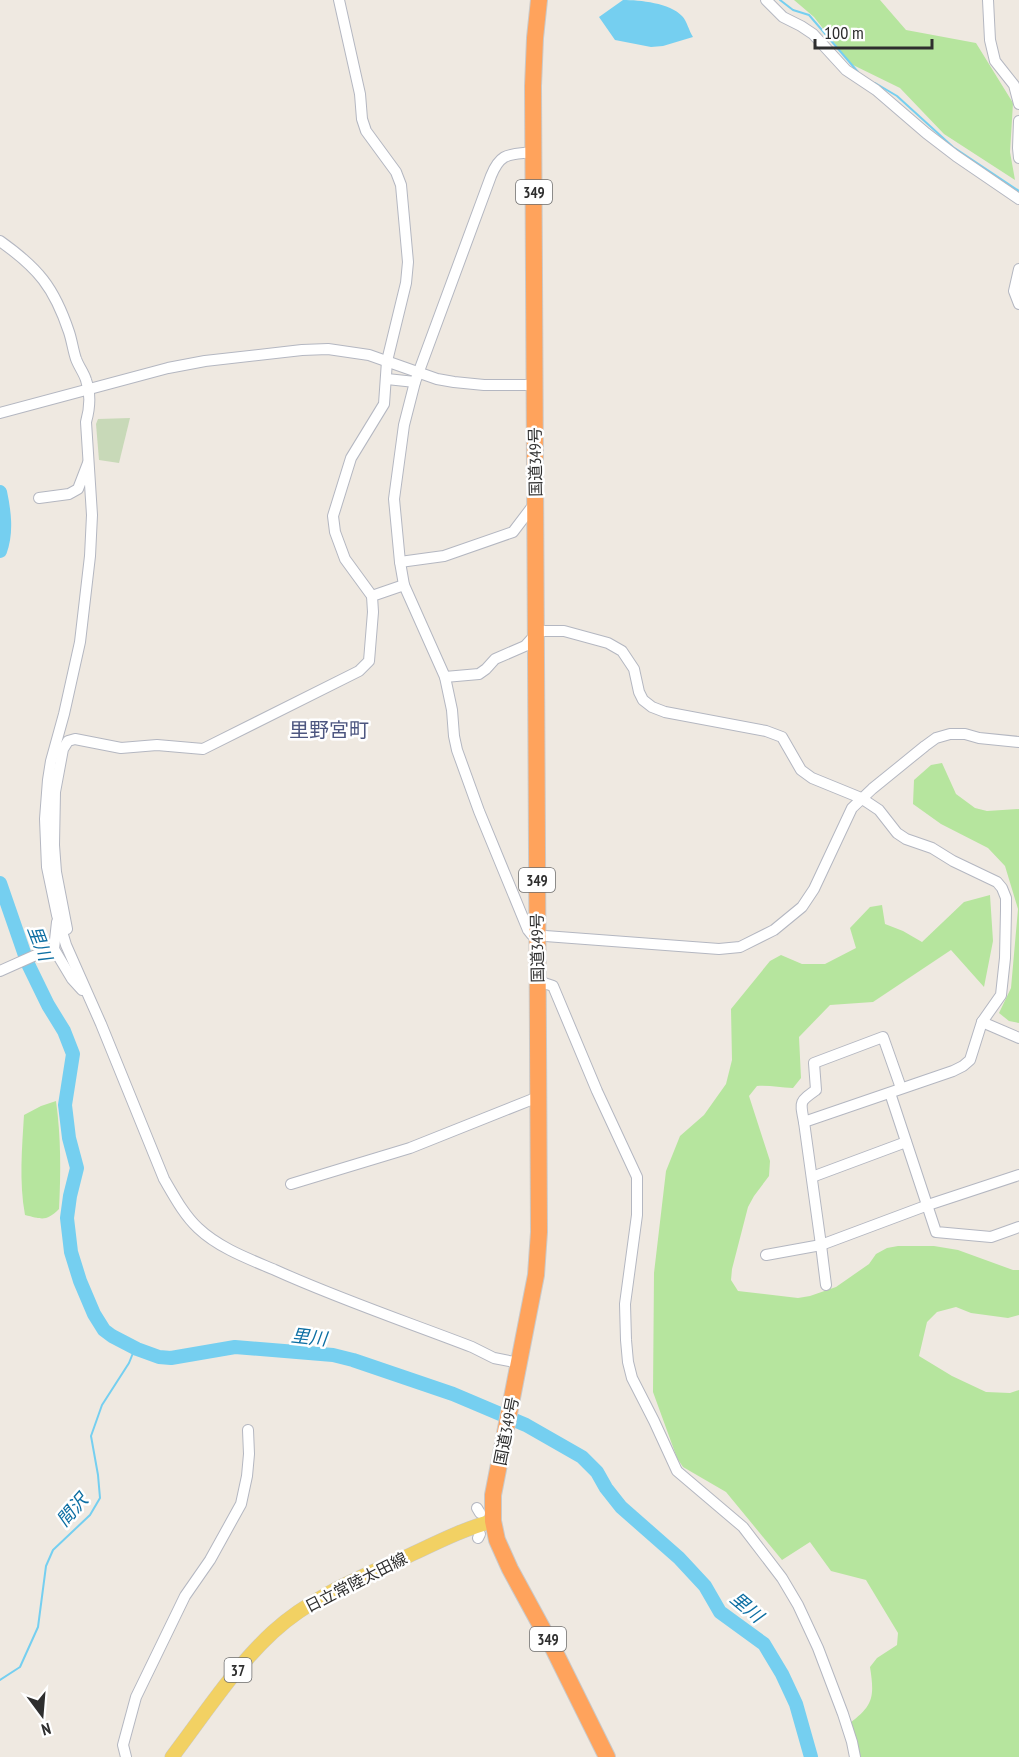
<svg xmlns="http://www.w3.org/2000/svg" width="1019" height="1757" font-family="'PT Sans Narrow','Noto Sans JP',sans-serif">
  <rect width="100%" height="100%" fill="#efe9e1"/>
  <g fill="#b6e59e">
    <path d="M 794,0 L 880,0 L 906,30 L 976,43 L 1013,103 L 1010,152 L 1015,180 L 944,134 L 900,88 L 851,64 L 814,17 Z"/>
    <path d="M 942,763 L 956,794 L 975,808 L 987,811 L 1019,809 L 1019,1023 L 1009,1021 L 999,1013 L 1011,988 L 1018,909 L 1005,866 L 988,848 L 941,824 L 913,804 L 914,780 L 931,765 Z"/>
    <path d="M 990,895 L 993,941 L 984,987 L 951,950 L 873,1002 L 830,1005 L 799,1037 L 801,1078 L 793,1088 C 780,1088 770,1085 757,1086 L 749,1096 L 770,1161 L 769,1176 L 754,1196 L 748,1207 L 732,1269 L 731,1280 L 738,1291 L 798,1298 L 810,1296 L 836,1287 L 869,1264 L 876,1254 L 887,1248 L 898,1246 L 934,1246 L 958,1250 L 1013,1270 L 1019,1270 L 1019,1315 L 1008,1318 L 971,1313 L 956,1307 L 937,1312 L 927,1322 L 919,1356 L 952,1376 L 986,1392 L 1010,1393 L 1019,1390 L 1019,1757 L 855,1757 L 846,1726 C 873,1706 875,1699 870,1667 L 877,1658 L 897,1645 L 898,1633 L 866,1580 L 831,1571 L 810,1542 L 782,1560 L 726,1492 L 683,1467 L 677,1458 L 653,1392 L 654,1273 L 666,1171 L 680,1136 L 704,1115 L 726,1084 L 732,1060 L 731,1009 L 770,961 L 781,955 L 802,964 L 825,964 L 856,948 L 850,928 L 870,907 L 882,905 L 885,924 L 903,931 L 922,942 L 964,902 Z"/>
    <path d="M 56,1101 C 61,1137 61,1173 59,1209 C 46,1222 42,1219 25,1215 C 19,1182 22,1148 24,1115 L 41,1106 Z"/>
  </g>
  <path fill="#c8d9b8" d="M 130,418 L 119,463 L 99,460 L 96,424 L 98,419 Z"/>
  <path fill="#75cff0" d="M 623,0 C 640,0 670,3 682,16 C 687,21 689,31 693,37 L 663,46 L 651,47 L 615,40 L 599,17 Z"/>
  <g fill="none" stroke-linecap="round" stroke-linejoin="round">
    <g stroke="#75cff0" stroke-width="2">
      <path d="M 780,0 L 793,10 L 809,15 L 858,72"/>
      <path d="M 875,83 L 897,96 L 953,147 L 1019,191"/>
      <path d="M 0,1680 L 20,1667 L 38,1627 L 46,1566 L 53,1550 L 90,1515 L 100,1498 L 98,1475 L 91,1436 L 102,1405 L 129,1363 L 135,1348"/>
    </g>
    <g stroke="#75cff0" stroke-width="14">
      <path d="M 0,492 C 4,511 7,532 0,551"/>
      <path d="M 0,883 L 28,964 L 48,1005 L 64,1031 L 73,1054 L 65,1105 L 69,1138 L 77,1168 L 70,1196 L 67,1218 L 71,1252 L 80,1281 L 94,1314 L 104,1330 L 112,1336 L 137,1349 L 159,1357 L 171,1358 L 235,1347 L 333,1355 L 353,1360 L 453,1394 L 526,1425 L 582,1457 L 597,1472 L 606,1488 L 621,1507 L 679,1558 L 705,1586 L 720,1612 L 764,1644 L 782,1674 L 796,1704 L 811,1757"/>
    </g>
    <defs>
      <g id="minor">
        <path d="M 339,0 L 360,94 L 362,119 L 366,131 L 396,172 L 401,185 L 408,262 L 406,283 L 387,361 L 384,404 L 351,458 L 333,516 L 335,532 L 345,559 L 372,596"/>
        <path d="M 766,0 L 783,17 L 801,26 L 813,34 L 846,70 L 876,90 L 926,133 L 956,156 L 1019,199"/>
        <path d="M 988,0 L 990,40 L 995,61 L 1014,85 L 1019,104"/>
        <path d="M 1019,121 L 1018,148 L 1019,158"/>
        <path d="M 534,152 C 510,155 501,151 491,176 L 415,382 L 404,425 L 394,499 L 400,562 L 404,585 L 445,677 L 452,710 L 454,736 L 457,750 L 479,811 L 528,930 L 532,935 L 719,949 L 740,947 L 774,930 L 802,907 L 814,889 L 852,808 L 872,789 L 925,746 L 936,738 L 950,734 L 965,734 L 979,738 L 1019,742"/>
        <path d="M 0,241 C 38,268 54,287 69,332 C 72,341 73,350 76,359 C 79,367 84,373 86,380 C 91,394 90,408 86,422 L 92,515 L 90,556 L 80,642 L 64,714 L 51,761 L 48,780 L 45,819 L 47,867 L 57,915 L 66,945 L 101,1024 L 164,1179 C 174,1196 184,1215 198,1228 C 219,1248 249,1259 275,1270 C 339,1299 407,1322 472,1347 L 494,1358 L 519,1363"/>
        <path d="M 1019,269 L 1014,291 L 1019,304"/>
        <path d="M 387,379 L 415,382"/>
        <path d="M 0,413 L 168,368 L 205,361 L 302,350 L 328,349 L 369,355 L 437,379 L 454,382 L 484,385 L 534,385"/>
        <path d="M 39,498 L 69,494 L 78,489 L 88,463"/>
        <path d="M 400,562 L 444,556 L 513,532 L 535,503"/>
        <path d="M 445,677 L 479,674 L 486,669 L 495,659 L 525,646 L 535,635 L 542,631 L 564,631 L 608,643 L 622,651 L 634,669 L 639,692 L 643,700 L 652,707 L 665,712 L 766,731 L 782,737 L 801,770 L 812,778 L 861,798 L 879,810 L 897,833 L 906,839 L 932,848 L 953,861 L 997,882 L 1002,888 L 1006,898 L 1006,910 L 1005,958 L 1001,995 L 982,1022 L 970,1060 L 963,1066 L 953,1071 L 804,1122 L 821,1245 L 928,1205 L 1019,1175"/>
        <path d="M 57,922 L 54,949 L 72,979 L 82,990"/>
        <path d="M 67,929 L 56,872 L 54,845 L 55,792 L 63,749 L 68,741 L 75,739 L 121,748 L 157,745 L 203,749 L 359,671 L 369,661 L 373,612 L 372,596 L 404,585"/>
        <path d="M 0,971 L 47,950 L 54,949"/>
        <path d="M 538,981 L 553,986 L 597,1091 L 637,1177 L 637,1215 L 625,1304 L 626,1340 L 628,1362 L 632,1378 L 654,1421 L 677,1471 L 743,1527 L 782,1578 L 798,1605 L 818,1648 L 843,1714 L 852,1742 L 855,1757"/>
        <path d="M 982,1022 L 1019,1038"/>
        <path d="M 890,1093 L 936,1232 L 991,1237 L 1019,1227"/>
        <path d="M 804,1122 C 800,1101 799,1102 816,1090 L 814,1063 L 883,1037 L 901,1088"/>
        <path d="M 812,1177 L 906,1142"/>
        <path d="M 291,1184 L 410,1148 L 533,1099 L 539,1100"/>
        <path d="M 766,1255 L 821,1245 L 826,1285"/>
        <path d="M 477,1508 L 480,1513"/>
        <path d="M 478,1538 L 480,1534"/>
        <path d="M 126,1757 L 123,1745 L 136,1697 L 185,1596 L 210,1560 L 241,1504 L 247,1476 L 249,1454 L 248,1430"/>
      </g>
      <path id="major" d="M 172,1757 C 204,1715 234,1668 273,1632 C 311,1597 361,1577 408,1556 C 436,1543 463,1529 493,1521"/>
      <path id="highway" d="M 539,0 L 535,38 L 533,86 L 539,1232 L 536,1275 L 493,1495 L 493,1521 L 497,1540 L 510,1569 L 553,1648 L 607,1757"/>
    </defs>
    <use href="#minor" stroke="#b4b7c1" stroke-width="12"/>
    <use href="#major" stroke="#c9c9c9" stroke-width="15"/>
    <use href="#highway" stroke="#c9c9c9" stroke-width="18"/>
    <use href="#minor" stroke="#fff" stroke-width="10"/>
    <use href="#major" stroke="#f2d163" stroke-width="14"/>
    <use href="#highway" stroke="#ffa35c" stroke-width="16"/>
  </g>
  <g text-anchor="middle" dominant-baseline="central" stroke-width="5" stroke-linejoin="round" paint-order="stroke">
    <g fill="#fff" stroke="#6d6d6d" stroke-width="1.5">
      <rect x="516" y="180" width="36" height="24" rx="4.5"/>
      <rect x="519" y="868" width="36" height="24" rx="4.5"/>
      <rect x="530" y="1627" width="36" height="24" rx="4.5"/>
      <rect x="224.5" y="1658" width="27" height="24" rx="4.5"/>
    </g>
    <g font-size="15" font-weight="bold" fill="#2e2e2e">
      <text x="534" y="192">349</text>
      <text x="537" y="880">349</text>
      <text x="548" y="1639">349</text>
      <text x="238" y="1670">37</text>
    </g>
    <g font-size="16" fill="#2e2e2e" stroke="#fff">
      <text transform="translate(535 462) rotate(-91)">国道349号</text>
      <text transform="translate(537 948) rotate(-91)">国道349号</text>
      <text transform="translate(506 1431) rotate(-79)">国道349号</text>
      <text transform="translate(356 1582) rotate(-27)">日立常陸太田線</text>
    </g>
    <g font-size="18" font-style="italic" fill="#0d6fa3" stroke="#fff">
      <text transform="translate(40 943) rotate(69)">里川</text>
      <text transform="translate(309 1337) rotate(6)">里川</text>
      <text transform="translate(72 1510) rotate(-49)">間沢</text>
      <text transform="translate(747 1607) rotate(40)">里川</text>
    </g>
    <g font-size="20" fill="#4d5680" stroke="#fff">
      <text x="329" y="730">里野宮町</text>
    </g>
  </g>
  <g transform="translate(42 1715) rotate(164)" stroke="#ffffff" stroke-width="4.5" paint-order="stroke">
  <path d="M0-4.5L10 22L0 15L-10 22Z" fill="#2e2e2e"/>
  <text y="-9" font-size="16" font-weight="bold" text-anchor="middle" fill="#2e2e2e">N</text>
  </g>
  <path d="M815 39v9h117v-9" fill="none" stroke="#2e2e2e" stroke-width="3"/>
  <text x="824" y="39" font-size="18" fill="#2e2e2e" stroke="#ffffff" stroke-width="4.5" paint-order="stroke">100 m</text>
</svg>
